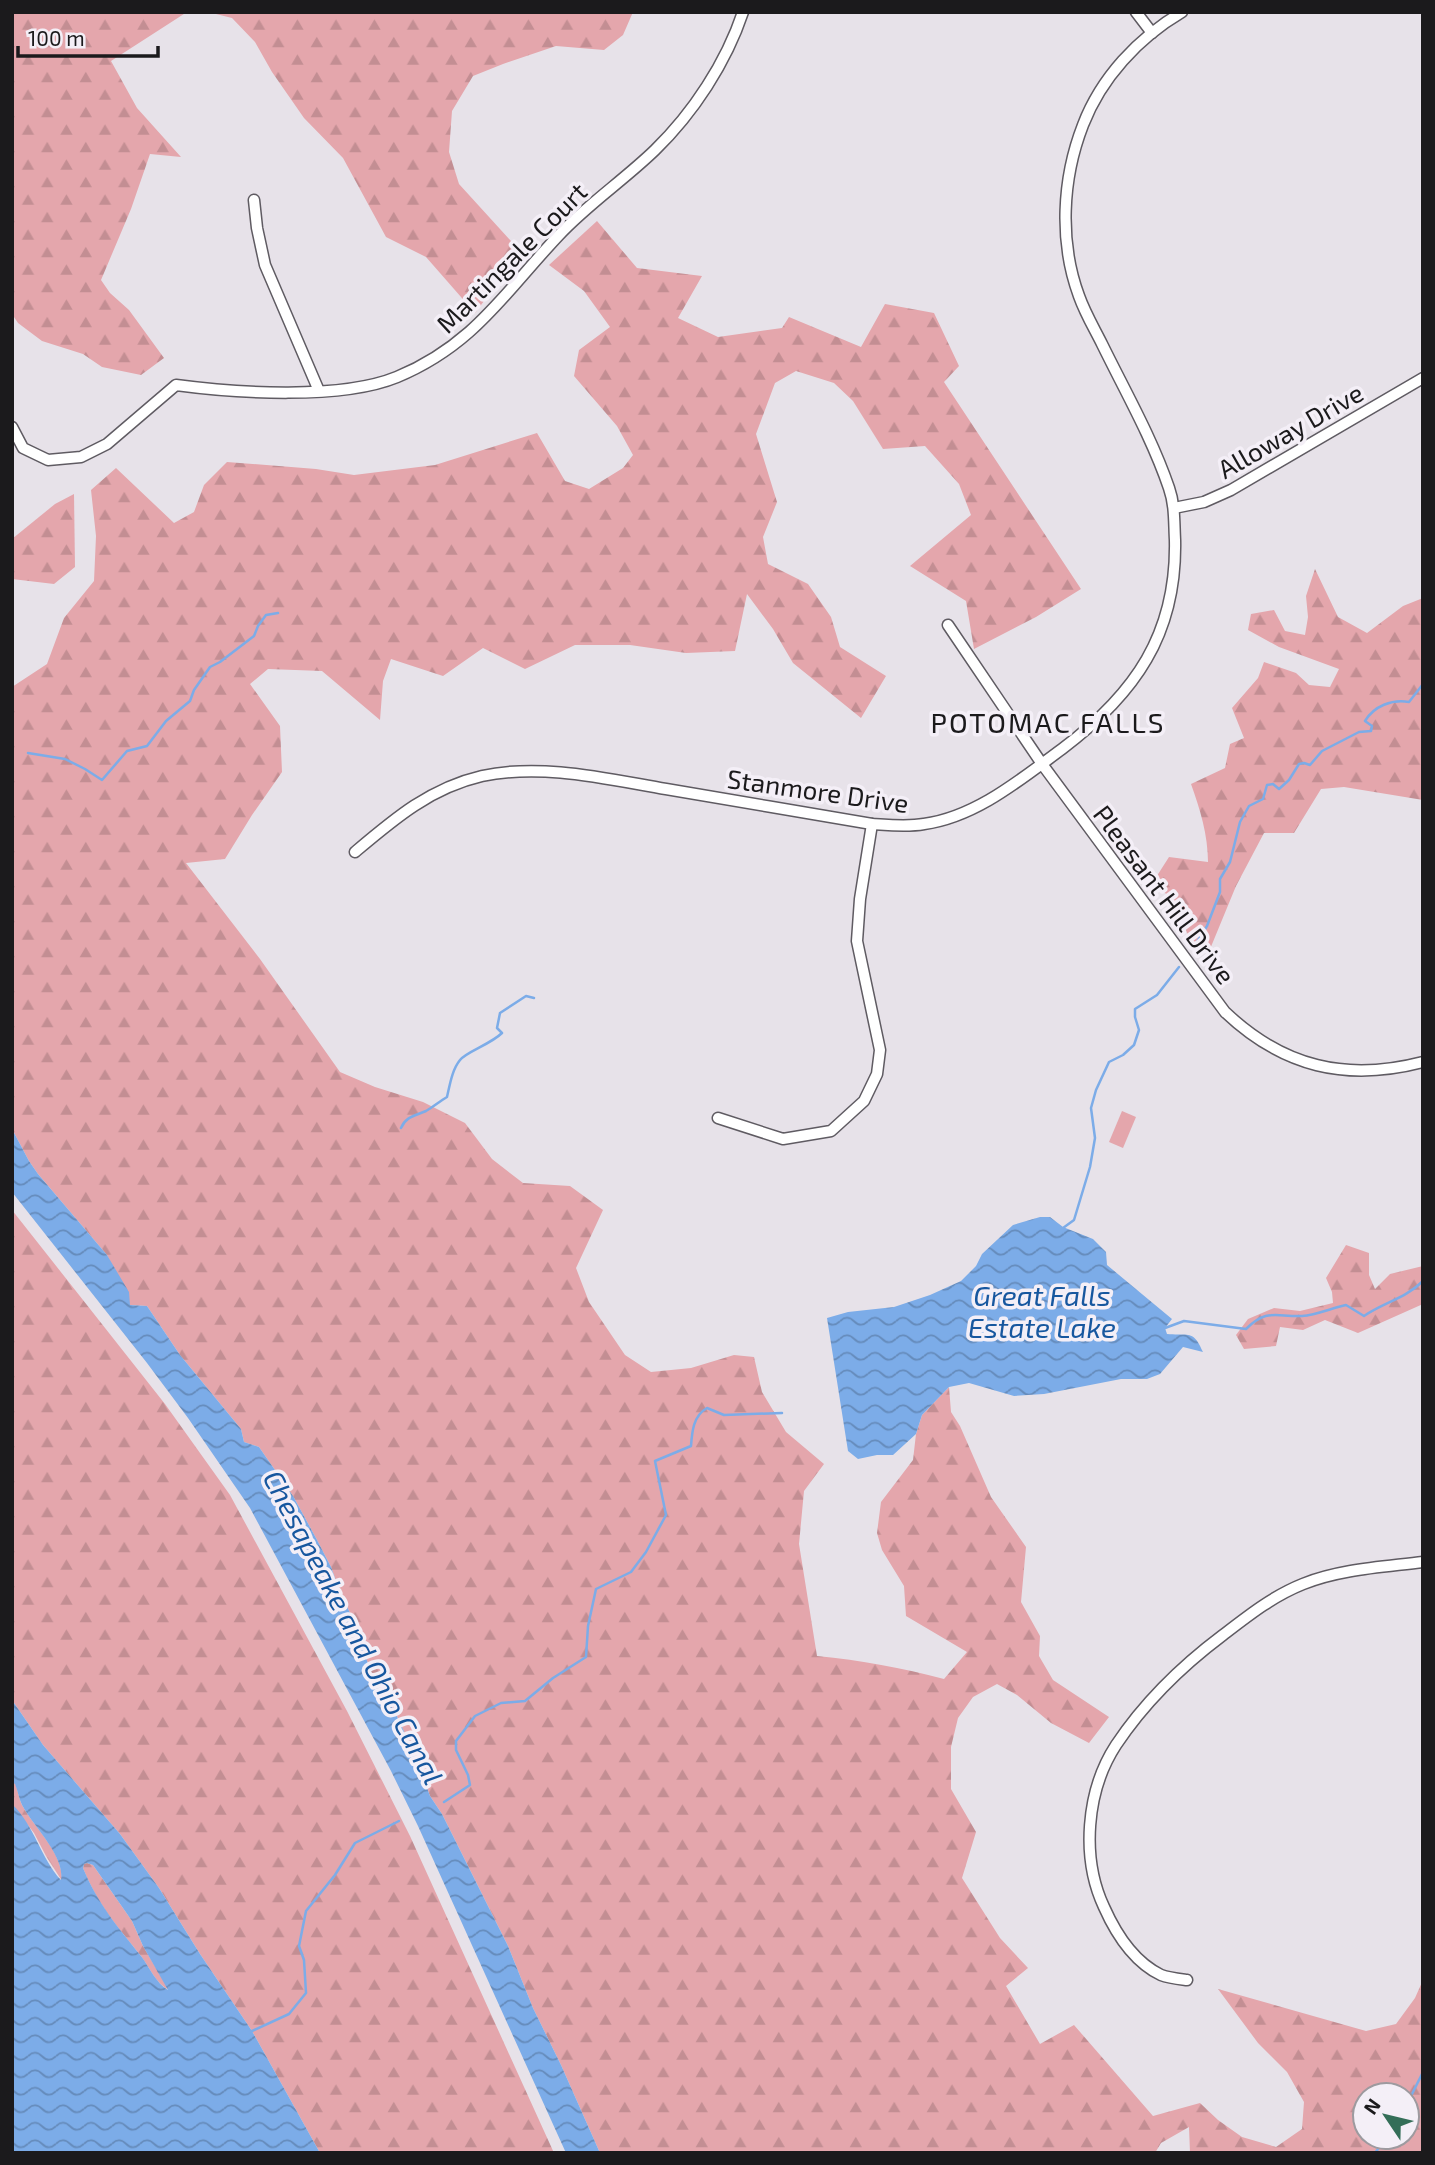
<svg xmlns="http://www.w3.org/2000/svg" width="1435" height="2165" font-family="'Exo 2',sans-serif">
  <defs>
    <pattern id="forest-firs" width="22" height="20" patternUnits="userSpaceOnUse" patternTransform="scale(1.75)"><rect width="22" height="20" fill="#e4a6ac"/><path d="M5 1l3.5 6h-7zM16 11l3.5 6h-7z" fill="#c38e93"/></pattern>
    <pattern id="water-waves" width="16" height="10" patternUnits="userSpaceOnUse" patternTransform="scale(1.75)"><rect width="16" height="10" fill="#7cace8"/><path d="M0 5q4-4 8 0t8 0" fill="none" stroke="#658bbb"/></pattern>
  </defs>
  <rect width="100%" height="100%" fill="#e7e2e9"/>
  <g fill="url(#forest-firs)" fill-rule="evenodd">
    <path d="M 12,12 L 187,12 L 111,61 L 137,108 L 181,157 L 150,154 L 131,209 L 101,280 L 110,293 L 129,310 L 164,358 L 141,375 L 102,367 L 83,354 L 42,341 L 18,323 L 12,314 Z"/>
    <path d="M 208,12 L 633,12 L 623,35 L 604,50 L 556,46 L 503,64 L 473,76 L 452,111 L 449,152 L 459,184 L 521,252 L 475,313 L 426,257 L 386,237 L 343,158 L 304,118 L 272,72 L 255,42 L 232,18 Z"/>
    <path d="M 597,221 L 637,268 L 702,276 L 678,318 L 718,337 L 782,328 L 789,317 L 861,347 L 885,304 L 934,313 L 959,366 L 944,382 L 1081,589 L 1036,617 L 974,649 L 966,601 L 910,566 L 971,515 L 959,484 L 925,446 L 883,449 L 853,401 L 834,383 L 796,371 L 775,383 L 756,434 L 777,502 L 763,537 L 768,564 L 808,584 L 831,617 L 840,647 L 886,676 L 861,718 L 793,663 L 773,629 L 747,594 L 735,651 L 686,653 L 630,645 L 575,645 L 525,669 L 483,648 L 443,676 L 391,659 L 383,681 L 380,720 L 322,671 L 268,669 L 250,684 L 280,726 L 282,772 L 252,815 L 225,859 L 186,863 L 260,959 L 340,1072 L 375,1087 L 423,1102 L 465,1123 L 492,1159 L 523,1183 L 570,1186 L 603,1210 L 576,1268 L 589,1302 L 625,1355 L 651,1372 L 691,1368 L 734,1355 L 754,1357 L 762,1392 L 786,1432 L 824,1464 L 804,1491 L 799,1544 L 817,1656 C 861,1660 902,1668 944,1679 L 967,1652 L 906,1616 L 904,1586 L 882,1550 L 877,1533 L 881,1502 L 913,1460 L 916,1434 L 922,1415 L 949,1387 L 951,1412 L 960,1426 L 991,1497 L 1026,1547 L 1021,1602 L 1040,1636 L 1039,1656 L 1053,1680 L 1109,1717 L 1089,1743 L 1051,1723 L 1017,1695 L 997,1684 L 973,1697 L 958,1718 L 951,1747 L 951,1789 L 976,1832 L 962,1878 L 1000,1938 L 1028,1968 L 1006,1986 L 1040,2044 L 1074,2025 L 1153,2116 L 1200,2103 L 1218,2120 L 1242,2137 L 1276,2147 L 1302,2129 L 1304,2102 L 1287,2072 L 1258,2043 L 1218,1989 L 1366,2031 L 1396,2024 L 1415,1998 L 1423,1980 L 1423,2153 L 1190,2153 L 1189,2127 L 1161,2143 L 1155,2153 L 600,2153 L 561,2065 L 533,2008 L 508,1946 L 442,1814 L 430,1796 L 414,1753 L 395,1712 L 371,1672 L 351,1615 L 340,1592 L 331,1567 L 316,1538 L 293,1496 L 259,1447 L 244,1442 L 241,1429 L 180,1355 L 147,1306 L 130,1305 L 107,1255 L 38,1174 L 29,1161 L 12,1129 L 12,687 L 47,664 L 64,618 L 94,581 L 96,536 L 91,490 L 116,468 L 174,523 L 194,512 L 204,485 L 227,462 L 316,469 L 354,475 L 435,465 L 537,433 L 565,481 L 589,489 L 623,468 L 633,455 L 617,426 L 574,376 L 579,350 L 610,327 L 584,291 L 549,265 ZM 1365,2095 L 1407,2095 L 1407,2137 L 1365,2137 Z"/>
    <path d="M 74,494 L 75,567 L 54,584 L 12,579 L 12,539 L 55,504 Z"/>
    <path d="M 1315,569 L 1338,617 L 1367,633 L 1403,606 L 1423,598 L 1423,800 L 1344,787 L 1321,789 L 1294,833 L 1264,833 L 1236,886 L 1208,954 L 1189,938 L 1175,902 L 1153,882 L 1169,857 L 1208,862 C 1208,835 1200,809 1191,784 L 1225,768 L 1230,744 L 1244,738 L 1232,708 L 1258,678 L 1264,662 L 1296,673 L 1309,685 L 1330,687 L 1339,669 L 1279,647 L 1248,630 L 1251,614 L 1274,610 L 1285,631 L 1305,635 L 1308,617 L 1306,596 Z"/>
    <path d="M 12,1210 L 165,1404 L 230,1495 L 347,1711 L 410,1836 L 554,2153 L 320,2153 L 252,2031 L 200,1954 L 159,1888 L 120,1834 L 43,1745 L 12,1700 Z"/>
    <path d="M 1346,1245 L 1369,1253 L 1369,1275 L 1375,1289 L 1390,1274 L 1423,1266 L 1423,1304 L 1358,1333 L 1325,1320 L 1303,1330 L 1280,1327 L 1276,1346 L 1244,1349 L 1236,1335 L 1248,1319 L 1274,1308 L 1300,1311 L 1333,1303 L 1332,1292 L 1326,1278 Z"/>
    <path d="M 12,1782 L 15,1783 C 18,1790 19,1799 22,1805 C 35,1829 63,1852 62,1881 L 46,1856 L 34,1833 L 12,1804 Z"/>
    <path d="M 87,1863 L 93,1865 L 132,1921 L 143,1946 L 169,1990 C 156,1984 150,1968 141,1956 C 117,1926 98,1905 83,1868 L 84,1864 Z"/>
  </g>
  <path fill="#e4a6ac" d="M 1122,1111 L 1136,1117 L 1123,1148 L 1109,1142 Z"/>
  <g fill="url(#water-waves)" fill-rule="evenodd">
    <path d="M 12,1129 L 29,1161 L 38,1174 L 107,1255 L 129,1292 L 130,1305 L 147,1306 L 180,1355 L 241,1429 L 244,1442 L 259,1447 L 293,1496 L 316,1538 L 331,1567 L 340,1592 L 351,1615 L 371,1672 L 395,1712 L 414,1753 L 430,1796 L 442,1814 L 508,1946 L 533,2008 L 561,2065 L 600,2153 L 566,2153 L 418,1826 L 391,1771 L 250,1508 L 188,1418 L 147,1363 L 12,1192 Z"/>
    <path d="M 1040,1217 L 1050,1217 L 1063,1227 L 1093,1239 L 1106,1252 L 1107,1265 L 1172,1319 L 1165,1328 L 1167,1334 C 1189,1336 1193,1329 1203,1352 L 1183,1347 L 1160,1374 L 1147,1379 L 1121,1379 L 1044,1394 L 1014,1396 L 969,1383 L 949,1387 L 922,1415 L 916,1434 L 893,1455 L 877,1455 L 858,1459 L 848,1451 L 827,1318 L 848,1312 L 894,1307 L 930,1295 L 961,1281 L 976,1266 L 982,1254 L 1013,1225 Z"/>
    <path d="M 12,1700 L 43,1745 L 120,1834 L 159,1888 L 200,1954 L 252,2031 L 320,2153 L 12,2153 L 12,1804 C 35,1826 41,1859 61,1880 C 65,1856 33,1826 22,1805 C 19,1799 18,1791 15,1784 L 12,1782 ZM 87,1863 L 93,1865 L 132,1921 L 143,1946 L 168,1990 C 156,1983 150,1968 141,1956 C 117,1926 98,1904 83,1868 L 84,1864 Z"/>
  </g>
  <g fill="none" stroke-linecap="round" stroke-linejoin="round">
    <g stroke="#7cace8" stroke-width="2.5">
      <path d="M 1423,645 L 1423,653"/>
      <path d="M 28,753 L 65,759 L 85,769 L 102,780 L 127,751 L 147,746 L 166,721 L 190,701 L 194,690 L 210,667 L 220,662 L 254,636 L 258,626 L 266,615 L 278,613"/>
      <path d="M 1195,945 L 1207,926 L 1220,892 L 1220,879 L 1230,862 L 1240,822 L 1249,806 L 1263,799 L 1267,785 L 1273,784 L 1279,789 L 1289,780 L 1299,764 L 1304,763 L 1310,765 L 1322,751 L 1359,732 L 1371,731 L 1372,726 L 1365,721 C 1374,706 1392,699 1409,702 L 1423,684"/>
      <path d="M 401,1128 C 406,1116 415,1116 426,1111 C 433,1107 440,1101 447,1097 C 450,1084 452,1070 460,1060 C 466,1052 491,1044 502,1033 L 497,1028 L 500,1013 L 526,996 L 534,998"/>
      <path d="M 1063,1228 L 1074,1220 L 1090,1167 L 1095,1138 L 1091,1108 L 1096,1090 L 1109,1062 L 1123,1055 L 1134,1045 L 1139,1030 L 1135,1017 L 1135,1009 L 1157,995 L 1179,967"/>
      <path d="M 1165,1328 L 1184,1321 L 1246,1329 C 1267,1308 1276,1317 1302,1316 C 1316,1315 1332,1308 1346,1305 L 1364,1316 C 1383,1303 1406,1298 1423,1281"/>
      <path d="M 444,1802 L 470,1785 L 468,1775 L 456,1750 L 456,1741 L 475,1716 L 501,1703 L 525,1701 L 553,1678 L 586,1657 L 588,1626 L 596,1589 L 631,1572 L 646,1552 L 666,1515 L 655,1461 L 691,1446 C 692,1432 693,1416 707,1408 L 724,1415 L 782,1413"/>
      <path d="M 250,2032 L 289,2014 L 306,1993 L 304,1960 L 299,1946 L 306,1911 L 335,1875 L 355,1843 L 399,1821"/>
      <path d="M 1407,2104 L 1423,2072"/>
      <path d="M 1375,2153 L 1387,2137"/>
    </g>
    <defs>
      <g id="minor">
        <path d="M 1136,12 L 1152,33"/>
        <path d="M 254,200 L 257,228 L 265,265 L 319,391"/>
        <path d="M 12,427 L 23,448 L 48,460 L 81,457 L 107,444 L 176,385 C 236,393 341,400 397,377 C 474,345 505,292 559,235 C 588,204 624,180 655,150 C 693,113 726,63 743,12"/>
        <path d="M 1174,508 L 1204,502 L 1231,490 L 1423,378"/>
        <path d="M 948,625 L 1042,764 L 1225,1012 C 1283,1067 1346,1082 1423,1062"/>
        <path d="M 355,852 C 394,819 430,788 482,776 C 542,763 607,779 666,789 C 735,801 803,812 872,824 C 889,825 907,827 924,824 C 976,817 1021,779 1062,749 C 1135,694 1177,634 1175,540 C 1174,522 1175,505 1169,488 C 1152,438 1125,391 1102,344 C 1094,328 1085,313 1079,296 C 1059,242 1062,179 1083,125 C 1101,78 1138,38 1182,12"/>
        <path d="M 718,1118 L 783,1139 L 831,1131 L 864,1101 L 877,1074 L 880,1050 L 857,941 L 860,899 L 872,824"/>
        <path d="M 1187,1980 C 1179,1979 1169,1978 1161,1975 C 1134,1962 1116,1934 1104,1907 C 1081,1858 1086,1791 1116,1745 C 1144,1703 1183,1665 1223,1635 C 1249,1615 1273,1596 1303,1584 C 1340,1569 1384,1567 1423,1562"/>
      </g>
    </defs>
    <use href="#minor" stroke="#5f5b62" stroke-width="13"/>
    <use href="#minor" stroke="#fff" stroke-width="10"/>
  </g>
  <g text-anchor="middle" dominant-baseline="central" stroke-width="7" stroke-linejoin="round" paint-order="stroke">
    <g font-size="26" fill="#1b1a1c" stroke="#f4eff7">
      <text transform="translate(511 257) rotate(-45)">Martingale Court</text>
      <text transform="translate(1290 430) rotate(-30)">Alloway Drive</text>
      <text transform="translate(818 790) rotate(8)">Stanmore Drive</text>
      <text transform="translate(1165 894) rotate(53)">Pleasant Hill Drive</text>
    </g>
    <g font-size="28" letter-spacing="2" fill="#1b1a1c" stroke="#f4eff7">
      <text x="1048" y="722">POTOMAC FALLS</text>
    </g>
    <g font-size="28" font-style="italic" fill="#17579f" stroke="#f4eff7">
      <text x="1042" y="1295">Great Falls<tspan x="1042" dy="32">Estate Lake</tspan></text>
      <text transform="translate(354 1627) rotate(62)">Chesapeake and Ohio Canal</text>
    </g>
  </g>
  <rect width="1435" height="2165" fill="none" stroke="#1b1a1c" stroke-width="28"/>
  <g transform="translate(1386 2116) rotate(305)"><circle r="33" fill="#f4eff7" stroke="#9d9a9f" stroke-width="2"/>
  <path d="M0-5L12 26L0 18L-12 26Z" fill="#346e58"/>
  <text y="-10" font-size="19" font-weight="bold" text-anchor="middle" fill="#1b1a1c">N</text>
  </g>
  <path d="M18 46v10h140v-10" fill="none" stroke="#1b1a1c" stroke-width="3.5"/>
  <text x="28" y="46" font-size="21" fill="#1b1a1c" stroke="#f4eff7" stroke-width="5" paint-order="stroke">100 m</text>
</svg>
